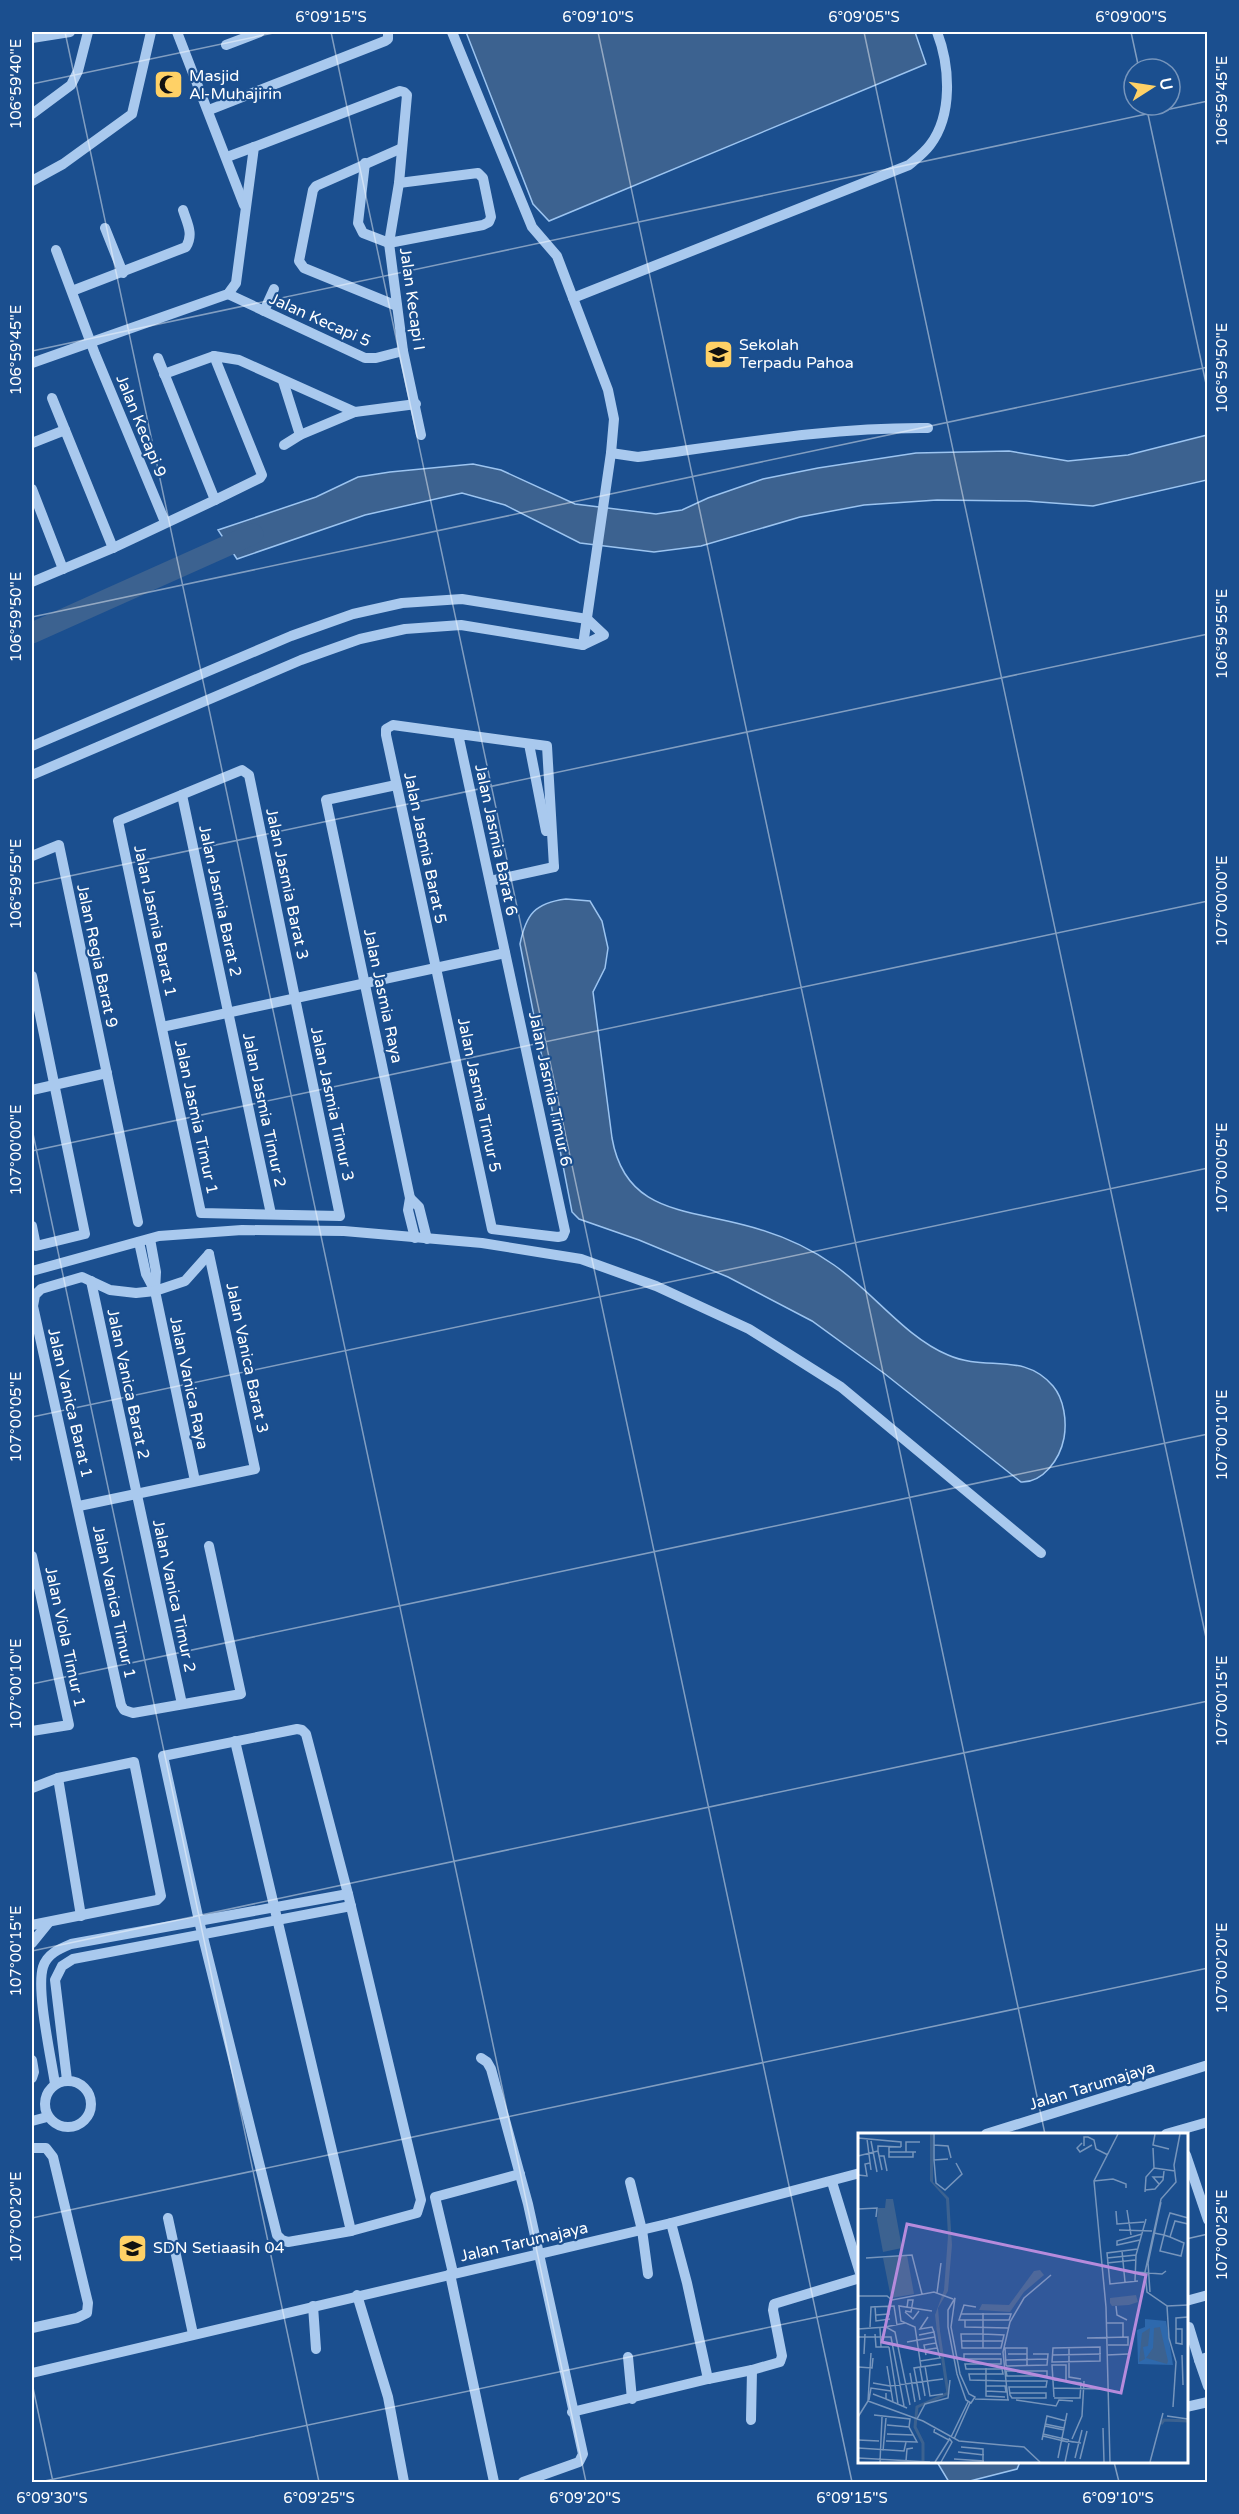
<svg xmlns="http://www.w3.org/2000/svg" width="1239" height="2514" font-family="'Varela Round',sans-serif">
  <rect width="100%" height="100%" fill="#1b4f8f"/>
  <g fill="#3c6290" stroke="#9cc4f0" stroke-width="1.5">
    <path d="M 466,32 L 915,32 L 926,64 L 549,221 L 533,204 Z"/>
    <path d="M 1207,435 L 1207,480 L 1093,506 L 1026,501 L 937,500 L 864,505 L 800,517 L 701,546 L 654,552 L 580,543 L 505,505 L 462,493 L 365,515 L 237,559 L 218,530 L 316,497 L 358,477 L 390,472 L 473,464 L 501,470 L 575,504 L 656,514 L 682,510 L 708,498 L 763,479 L 818,468 L 916,453 L 1009,451 L 1068,461 L 1128,455 Z"/>
    <path d="M 566,899 L 590,901 L 602,921 L 608,948 L 605,968 L 593,992 L 612,1138 C 625,1212 684,1209 744,1225 C 776,1233 807,1246 834,1265 C 873,1292 905,1337 948,1355 C 986,1372 1023,1351 1053,1386 C 1064,1399 1067,1421 1064,1438 C 1060,1459 1043,1483 1021,1482 L 885,1374 L 812,1321 L 728,1277 L 639,1240 L 579,1219 L 572,1212 L 520,944 C 526,914 535,903 566,899 Z"/>
    <path d="M 937,2462 L 1020,2462 L 1017,2469 L 966,2482 L 949,2482 Z"/>
  </g>
  <g fill="none" stroke-linecap="round" stroke-linejoin="round">
    <path stroke="#3c6290" stroke-width="21" d="M 32,633 L 253,534"/>
    <g stroke="#a9c9ee" stroke-width="10">
      <path d="M 177,32 L 244,205"/>
      <path d="M 452,32 L 532,227 L 557,256 L 608,390 L 614,419 L 611,453 L 583,645"/>
      <path d="M 32,38 L 70,32"/>
      <path d="M 226,45 L 260,32"/>
      <path d="M 209,110 L 385,41 L 388,39 L 388,32"/>
      <path d="M 32,114 L 71,85 L 78,71 L 88,32"/>
      <path d="M 227,157 L 254,147"/>
      <path d="M 365,163 L 358,223 L 363,233 L 389,243 L 483,225 L 489,222 L 491,217 L 483,178 L 478,173 L 399,183"/>
      <path d="M 32,181 L 63,164 L 132,114 L 151,32"/>
      <path d="M 105,228 L 123,273"/>
      <path d="M 56,250 L 95,354 L 165,522"/>
      <path d="M 72,291 L 186,247 C 194,234 187,223 183,210"/>
      <path d="M 228,294 L 365,358 L 376,358 L 403,351"/>
      <path d="M 573,298 L 909,165 C 916,159 924,153 930,145 C 953,115 950,66 937,32"/>
      <path d="M 397,306 L 304,268 L 299,261 L 313,190 L 316,186 L 402,148"/>
      <path d="M 264,311 L 274,289"/>
      <path d="M 158,358 L 215,500 L 260,478 L 262,475 L 214,356 L 239,360 L 355,412"/>
      <path d="M 32,363 L 228,294 L 236,283 L 254,147 L 400,91 L 404,92 L 407,95 L 399,183 L 389,243 L 403,351 L 421,435"/>
      <path d="M 164,374 L 214,356"/>
      <path d="M 283,381 L 300,435"/>
      <path d="M 52,398 L 65,430"/>
      <path d="M 32,443 L 65,430 L 113,548 L 215,500"/>
      <path d="M 284,445 L 300,435 L 355,412 L 416,404"/>
      <path d="M 611,453 L 638,457 C 735,444 831,427 928,428"/>
      <path d="M 32,489 L 63,569"/>
      <path d="M 32,582 L 113,548"/>
      <path d="M 458,734 L 565,1231 L 563,1236 L 558,1237 L 492,1229 L 386,735 L 386,729 L 393,725 L 547,746 L 554,867"/>
      <path d="M 529,744 L 546,831"/>
      <path d="M 32,746 L 291,636 L 353,614 L 402,603 L 462,599 L 587,619 L 604,635 L 583,645 L 461,625 L 405,629 L 360,639 L 301,660 L 32,775"/>
      <path d="M 242,770 L 249,775 L 340,1216 L 201,1213 L 118,821 Z"/>
      <path d="M 396,785 L 326,800 L 410,1198 L 408,1210 L 415,1238"/>
      <path d="M 182,795 L 271,1214"/>
      <path d="M 32,856 L 59,845 L 138,1222"/>
      <path d="M 490,881 L 554,867"/>
      <path d="M 32,976 L 85,1234 L 36,1246 L 32,1226"/>
      <path d="M 162,1027 L 505,953"/>
      <path d="M 32,1090 L 107,1073"/>
      <path d="M 410,1198 L 419,1207 L 427,1239"/>
      <path d="M 150,1239 L 156,1272 L 155,1291"/>
      <path d="M 139,1242 L 146,1274 L 155,1291 L 195,1481"/>
      <path d="M 209,1254 L 185,1281 L 155,1291 L 136,1293 L 110,1290 L 82,1277 L 41,1289 L 35,1295 L 33,1306 L 121,1705 L 124,1710 L 133,1713 L 241,1694 L 209,1546"/>
      <path d="M 32,1271 L 159,1236 L 242,1230 L 344,1231 L 482,1243 L 581,1259 L 656,1286 L 749,1329 L 841,1387 L 1041,1553"/>
      <path d="M 91,1281 L 182,1704"/>
      <path d="M 79,1506 L 255,1469 L 209,1254"/>
      <path d="M 32,1556 L 69,1725 L 32,1731"/>
      <path d="M 297,1729 L 302,1730 L 306,1734 L 348,1894 L 421,2200 L 417,2213 L 351,2231 L 288,2242 L 282,2240 L 277,2235 L 199,1921 L 163,1756 Z"/>
      <path d="M 235,1741 L 351,2231"/>
      <path d="M 58,1778 L 81,1916"/>
      <path d="M 32,1788 L 58,1778 L 134,1762 L 161,1896 L 157,1900 L 32,1925"/>
      <path d="M 32,1943 L 49,1922"/>
      <path d="M 481,2058 L 487,2062 L 491,2069 L 528,2204 L 583,2454 L 579,2462 L 523,2482"/>
      <path d="M 32,2060 L 34,2072 L 32,2078"/>
      <path d="M 67,2080 L 55,1980 L 62,1966 L 73,1959 L 351,1906"/>
      <circle cx="68" cy="2104" r="23"/>
      <path d="M 55,2084 C 51,2057 36,1990 43,1967 C 47,1954 59,1949 71,1944 L 348,1894"/>
      <path d="M 32,2121 L 47,2117"/>
      <path d="M 986,2134 L 1208,2065"/>
      <path d="M 1166,2134 L 1208,2122"/>
      <path d="M 32,2148 L 46,2148 L 53,2157 L 88,2303 L 87,2313 L 77,2318 L 32,2328"/>
      <path d="M 1186,2155 L 1208,2220"/>
      <path d="M 630,2182 L 642,2230 L 648,2274"/>
      <path d="M 832,2182 L 860,2273"/>
      <path d="M 168,2218 L 193,2334"/>
      <path d="M 453,2273 L 435,2197 L 520,2174"/>
      <path d="M 450,2274 L 494,2482"/>
      <path d="M 357,2295 L 388,2397 L 404,2482"/>
      <path d="M 1186,2301 L 1208,2295"/>
      <path d="M 313,2306 L 316,2349"/>
      <path d="M 1189,2327 L 1199,2360 L 1208,2357"/>
      <path d="M 628,2357 L 632,2399"/>
      <path d="M 1199,2360 L 1208,2386"/>
      <path d="M 32,2373 L 671,2223 L 860,2173"/>
      <path d="M 708,2379 L 752,2370"/>
      <path d="M 1186,2407 L 1208,2402"/>
      <path d="M 572,2412 L 708,2379 L 687,2283 L 671,2223"/>
      <path d="M 751,2420 L 752,2370 L 780,2362 L 782,2356 L 773,2310 L 774,2304 L 860,2278"/>
    </g>
  </g>
  <path fill="none" stroke="#fff" stroke-width="1.5" stroke-opacity="0.45" d="M 65,32 L 586,2482M 331,32 L 852,2482M 598,32 L 1045,2134M 864,32 L 1208,1647M 1131,32 L 1139,69M 32,84 L 278,32M 1146,105 L 1208,393M 32,351 L 1208,101M 32,617 L 1208,367M 32,884 L 1208,634M 32,1129 L 319,2482M 32,1151 L 1208,901M 32,1417 L 1208,1168M 32,1684 L 1208,1434M 32,1951 L 1208,1701M 32,2218 L 1208,1968M 1186,2239 L 1208,2234M 32,2383 L 53,2482M 1114,2462 L 1119,2482M 40,2482 L 860,2308"/>
  <defs>
    <symbol id="mosque-square" viewBox="-11 -11 22 22"><rect x="-9" y="-9" width="18" height="18" rx="4" fill="#ffd166" stroke="#1b4f8f"/><path d="M3.5-4.9A6 6 0 1 0 3.5 4.9A5 5 0 1 1 3.5-4.9Z" fill="#111"/></symbol>
    <symbol id="school-square" viewBox="-11 -11 22 22"><rect x="-9" y="-9" width="18" height="18" rx="4" fill="#ffd166" stroke="#1b4f8f"/><path d="M0-5L7-2L0 1L-7-2ZM-4 1L0 2.5L4 1V4Q0 6-4 4Z" fill="#111"/></symbol>
  </defs>
  <g fill-rule="evenodd">
    <use href="#mosque-square" x="152" y="68" width="33" height="33"/>
    <use href="#school-square" x="702" y="338" width="33" height="33"/>
    <use href="#school-square" x="116" y="2232" width="33" height="33"/>
  </g>
  <g text-anchor="middle" dominant-baseline="central" stroke-width="4.5" stroke-linejoin="round" paint-order="stroke">
    <g font-size="16" fill="#fff" stroke="#1b4f8f" text-anchor="start">
      <text x="189" y="76">Masjid<tspan x="189" dy="18">Al-Muhajirin</tspan></text>
      <text x="739" y="345">Sekolah<tspan x="739" dy="18">Terpadu Pahoa</tspan></text>
      <text x="153" y="2248">SDN Setiaasih 04</text>
    </g>
    <g font-size="16" fill="#fff" stroke="#1b4f8f">
      <text transform="translate(412 299) rotate(82)">Jalan Kecapi I</text>
      <text transform="translate(320 320) rotate(24)">Jalan Kecapi 5</text>
      <text transform="translate(141 426) rotate(68)">Jalan Kecapi 9</text>
      <text transform="translate(496 840) rotate(78)">Jalan Jasmia Barat 6</text>
      <text transform="translate(425 848) rotate(78)">Jalan Jasmia Barat 5</text>
      <text transform="translate(287 884) rotate(78)">Jalan Jasmia Barat 3</text>
      <text transform="translate(220 901) rotate(78)">Jalan Jasmia Barat 2</text>
      <text transform="translate(155 921) rotate(78)">Jalan Jasmia Barat 1</text>
      <text transform="translate(97 956) rotate(78)">Jalan Regia Barat 9</text>
      <text transform="translate(383 996) rotate(78)">Jalan Jasmia Raya</text>
      <text transform="translate(550 1089) rotate(78)">Jalan Jasmia Timur 6</text>
      <text transform="translate(479 1095) rotate(78)">Jalan Jasmia Timur 5</text>
      <text transform="translate(332 1104) rotate(78)">Jalan Jasmia Timur 3</text>
      <text transform="translate(264 1110) rotate(78)">Jalan Jasmia Timur 2</text>
      <text transform="translate(196 1117) rotate(78)">Jalan Jasmia Timur 1</text>
      <text transform="translate(247 1358) rotate(78)">Jalan Vanica Barat 3</text>
      <text transform="translate(189 1383) rotate(78)">Jalan Vanica Raya</text>
      <text transform="translate(128 1384) rotate(78)">Jalan Vanica Barat 2</text>
      <text transform="translate(70 1403) rotate(77)">Jalan Vanica Barat 1</text>
      <text transform="translate(174 1596) rotate(78)">Jalan Vanica Timur 2</text>
      <text transform="translate(114 1602) rotate(78)">Jalan Vanica Timur 1</text>
      <text transform="translate(65 1637) rotate(78)">Jalan Viola Timur 1</text>
      <text transform="translate(1092 2086) rotate(-17)">Jalan Tarumajaya</text>
      <text transform="translate(524 2242) rotate(-13)">Jalan Tarumajaya</text>
    </g>
  </g>
  <g transform="translate(858 2133)">
    <rect width="330" height="330" fill="#1b4f8f"/>
    <path d="M 287,186 L 308,188 L 315,232 L 280,231 L 279,197 L 287,194 Z" fill="#2e69ad"/>
    <path d="M 72,1 L 75,1 L 75,49 L 91,65 L 94,112 L 90,158 L 80,175 L 82,198 L 79,199 L 77,182 L 86,157 L 90,103 L 88,66 L 72,48 ZM 28,66 L 35,66 L 44,115 L 25,119 L 19,87 L 20,75 L 27,75 ZM 49,122 L 56,161 L 33,165 L 25,125 ZM 182,137 L 186,142 L 166,159 L 152,179 L 121,177 L 124,171 L 151,172 L 176,138 ZM 278,162 L 280,169 L 271,172 L 254,173 L 252,170 L 252,165 ZM 302,194 L 310,228 L 309,231 L 288,225 L 295,215 L 296,195 ZM 292,195 L 290,213 L 285,214 L 287,226 L 281,229 L 284,200 Z" fill="#3c6290"/>
    <path fill="none" stroke="#3c6290" stroke-width="3" d="M 303,291 L 306,287 L 330,288M 65,329 L 65,310 L 57,294 L 59,274 L 90,260 L 80,195"/>
    <path fill="none" stroke="#7695bc" stroke-width="1.5" d="M 76,1 L 76,12 L 90,13 L 93,25M 297,1 L 295,12 L 311,16M 0,5 L 43,9 L 43,14M 9,6 L 13,37M 13,8 L 19,39M 224,10 L 219,15 L 222,19 L 234,12M 76,12 L 76,27 L 90,26M 226,13 L 226,4 L 230,4 L 236,7 L 238,16 L 250,22M 31,14 L 31,24 L 55,24 L 55,19M 20,18 L 24,37M 31,19 L 58,19M 48,19 L 48,9 L 62,9M 0,23 L 20,18 L 20,13 L 43,14M 21,23 L 26,23 L 29,38M 76,27 L 78,50 L 87,57 L 104,41 L 98,30M 296,35 L 317,38M 0,42 L 9,43 L 7,31 L 12,30M 236,48 L 255,46 L 268,51 L 268,55M 301,51 L 295,44 L 305,44M 287,57 L 297,56 L 305,47 L 306,38M 287,59 L 288,44 L 296,35 L 295,15M 0,76 L 19,75 L 18,84M 269,77 L 273,102M 258,78 L 259,91 L 286,89M 261,97 L 294,98M 296,100 L 306,102 L 312,104 L 326,110 L 323,123 L 302,118 L 310,86 L 312,80 L 330,85M 312,104 L 317,88 L 330,91M 282,107 L 259,112 L 259,108 L 284,101M 280,116 L 249,120 L 252,151 L 280,148M 264,118 L 267,149M 8,125 L 54,122 L 64,161M 249,125 L 278,122M 249,130 L 277,127M 277,139 L 304,141 L 308,138M 277,148 L 278,122 L 288,86M 292,159 L 290,130 L 303,69M 79,160 L 83,130M 0,163 L 29,163 L 34,167 L 76,159 L 95,166M 97,165 L 93,194 L 102,241 L 111,261 L 117,264 L 113,270 L 108,267 L 99,241 L 90,194 L 90,177 ZM 17,173 L 18,188 L 32,186M 258,173 L 259,182 L 269,187M 309,173 L 330,172M 47,178 L 53,179 L 55,167 L 50,167 L 49,175M 47,179 L 55,186 L 61,178M 125,180 L 125,215M 103,181 L 153,181 L 151,187 L 101,187 L 106,172 L 118,174M 18,182 L 31,181 L 30,173M 107,187 L 107,194 L 150,195M 249,190 L 265,190 L 265,204M 12,194 L 13,174 L 36,173 L 39,192M 27,194 L 47,190M 22,195 L 23,214M 0,196 L 28,194 L 37,199 L 52,272M 318,196 L 324,196 L 324,211 L 318,210 L 318,185 L 330,184M 17,201 L 18,214 L 31,214M 103,201 L 125,201 L 146,202 L 143,215 L 104,215 ZM 61,202 L 76,199 L 74,194 L 62,196 L 70,184M 0,204 L 33,204 L 46,273M 229,205 L 270,204 L 270,212 L 250,212M 103,208 L 145,208M 49,209 L 77,204M 31,214 L 40,271M 211,214 L 211,244 L 223,246M 242,214 L 242,228 L 194,229 L 195,215 ZM 60,218 L 79,215M 6,221 L 7,201M 143,221 L 106,221 L 106,226 L 143,226 L 143,231 L 107,231 L 108,236 L 144,236 L 145,241 L 111,241 L 112,247 L 148,248M 150,221 L 169,221M 68,222 L 66,212 L 78,210 L 76,199M 194,222 L 243,221M 249,222 L 270,221M 324,222 L 325,252M 148,227 L 190,226M 62,228 L 82,225 L 78,210M 169,232 L 169,215 L 147,215 L 148,232 L 149,233 L 189,232 L 190,221 L 175,221M 29,233 L 35,269M 67,233 L 72,263 L 85,261M 0,234 L 14,235 L 15,225M 63,234 L 57,194 L 43,188 L 41,173 L 74,178M 62,235 L 67,263M 128,235 L 128,263 L 147,264M 148,238 L 189,238 L 189,243 L 149,243 ZM 52,240 L 57,269M 148,248 L 189,248 L 188,254 L 151,254 L 152,262 L 154,265 L 188,265 L 188,260 L 151,260M 15,250 L 32,253 L 85,246M 128,253 L 147,253 L 148,259 L 128,258M 196,255 L 246,256M 15,261 L 28,266 L 28,260M 196,264 L 194,232 L 208,232 L 208,248M 196,265 L 222,265 L 223,250 L 196,247M 28,266 L 49,275M 117,266 L 151,267M 11,267 L 13,255 L 33,258M 62,267 L 56,235 L 83,231M 150,267 L 145,219 L 152,189 L 166,165 L 193,142M 158,267 L 198,273 L 201,267 L 215,268M 10,268 L 65,288 L 101,308 L 166,314 L 182,329M 10,268 L 13,220M 315,274 L 318,229 L 311,205 L 309,173 L 289,159 L 287,139 L 303,66 L 318,49 L 316,32 L 322,1M 16,282 L 52,286 L 51,294 L 59,309 L 28,308M 309,283 L 330,286M 0,284 L 10,268M 59,286 L 67,271 L 90,265 L 92,247M 187,291 L 206,295M 29,292 L 51,294M 187,293 L 206,297M 77,294 L 76,299 L 91,307 L 77,329M 245,295 L 246,329M 29,301 L 55,302M 185,301 L 211,307M 185,303 L 210,309M 93,304 L 110,269M 96,306 L 112,270M 214,306 L 224,283 L 226,248M 0,307 L 21,308M 184,307 L 189,283 L 208,288M 215,309 L 210,308 L 223,310M 103,314 L 125,316 L 125,329M 0,315 L 46,318 L 48,309M 25,318 L 28,285M 100,319 L 126,322M 0,325 L 72,329M 200,325 L 209,280M 217,325 L 224,297M 96,326 L 126,328M 222,326 L 229,298M 48,328 L 49,316 L 55,315M 22,329 L 24,284M 83,329 L 94,309 L 91,305M 207,329 L 211,310M 252,329 L 248,174 L 236,48 L 260,1M 292,329 L 305,280"/>
    <path fill="#b68bdc" fill-opacity="0.15" stroke="#b68bdc" stroke-width="3" d="M 49,91 L 288,142 L 263,260 L 24,209 Z"/>
    <rect width="330" height="330" fill="none" stroke="#fff" stroke-width="3"/>
  </g>
  <rect width="1239" height="2514" fill="none" stroke="#1b4f8f" stroke-width="66"/>
  <g transform="translate(1152 87) rotate(78)"><circle r="28" fill="#1b4f8f" stroke="#7695bc" stroke-width="1.5"/>
  <path d="M0-4.5L10 22L0 15L-10 22Z" fill="#ffd166"/>
  <text y="-9" font-size="16" font-weight="bold" text-anchor="middle" fill="#ffffff">U</text>
  </g>
  <rect x="33" y="33" width="1173" height="2448" fill="none" stroke="#fff" stroke-width="2"/>
  <g font-size="15" text-anchor="middle" fill="#fff">
    <text x="331" y="22">6°09'15"S</text>
    <text x="598" y="22">6°09'10"S</text>
    <text x="864" y="22">6°09'05"S</text>
    <text x="1131" y="22">6°09'00"S</text>
    <text transform="translate(16 84) rotate(-90)" y="5">106°59'40"E</text>
    <text transform="translate(1222 101) rotate(-90)" y="5">106°59'45"E</text>
    <text transform="translate(16 350) rotate(-90)" y="5">106°59'45"E</text>
    <text transform="translate(1222 368) rotate(-90)" y="5">106°59'50"E</text>
    <text transform="translate(16 617) rotate(-90)" y="5">106°59'50"E</text>
    <text transform="translate(1222 634) rotate(-90)" y="5">106°59'55"E</text>
    <text transform="translate(16 884) rotate(-90)" y="5">106°59'55"E</text>
    <text transform="translate(1222 901) rotate(-90)" y="5">107°00'00"E</text>
    <text transform="translate(16 1150) rotate(-90)" y="5">107°00'00"E</text>
    <text transform="translate(1222 1168) rotate(-90)" y="5">107°00'05"E</text>
    <text transform="translate(16 1417) rotate(-90)" y="5">107°00'05"E</text>
    <text transform="translate(1222 1435) rotate(-90)" y="5">107°00'10"E</text>
    <text transform="translate(16 1684) rotate(-90)" y="5">107°00'10"E</text>
    <text transform="translate(1222 1701) rotate(-90)" y="5">107°00'15"E</text>
    <text transform="translate(16 1951) rotate(-90)" y="5">107°00'15"E</text>
    <text transform="translate(1222 1968) rotate(-90)" y="5">107°00'20"E</text>
    <text transform="translate(16 2217) rotate(-90)" y="5">107°00'20"E</text>
    <text transform="translate(1222 2235) rotate(-90)" y="5">107°00'25"E</text>
    <text x="52" y="2503">6°09'30"S</text>
    <text x="319" y="2503">6°09'25"S</text>
    <text x="585" y="2503">6°09'20"S</text>
    <text x="852" y="2503">6°09'15"S</text>
    <text x="1118" y="2503">6°09'10"S</text>
  </g>
</svg>
